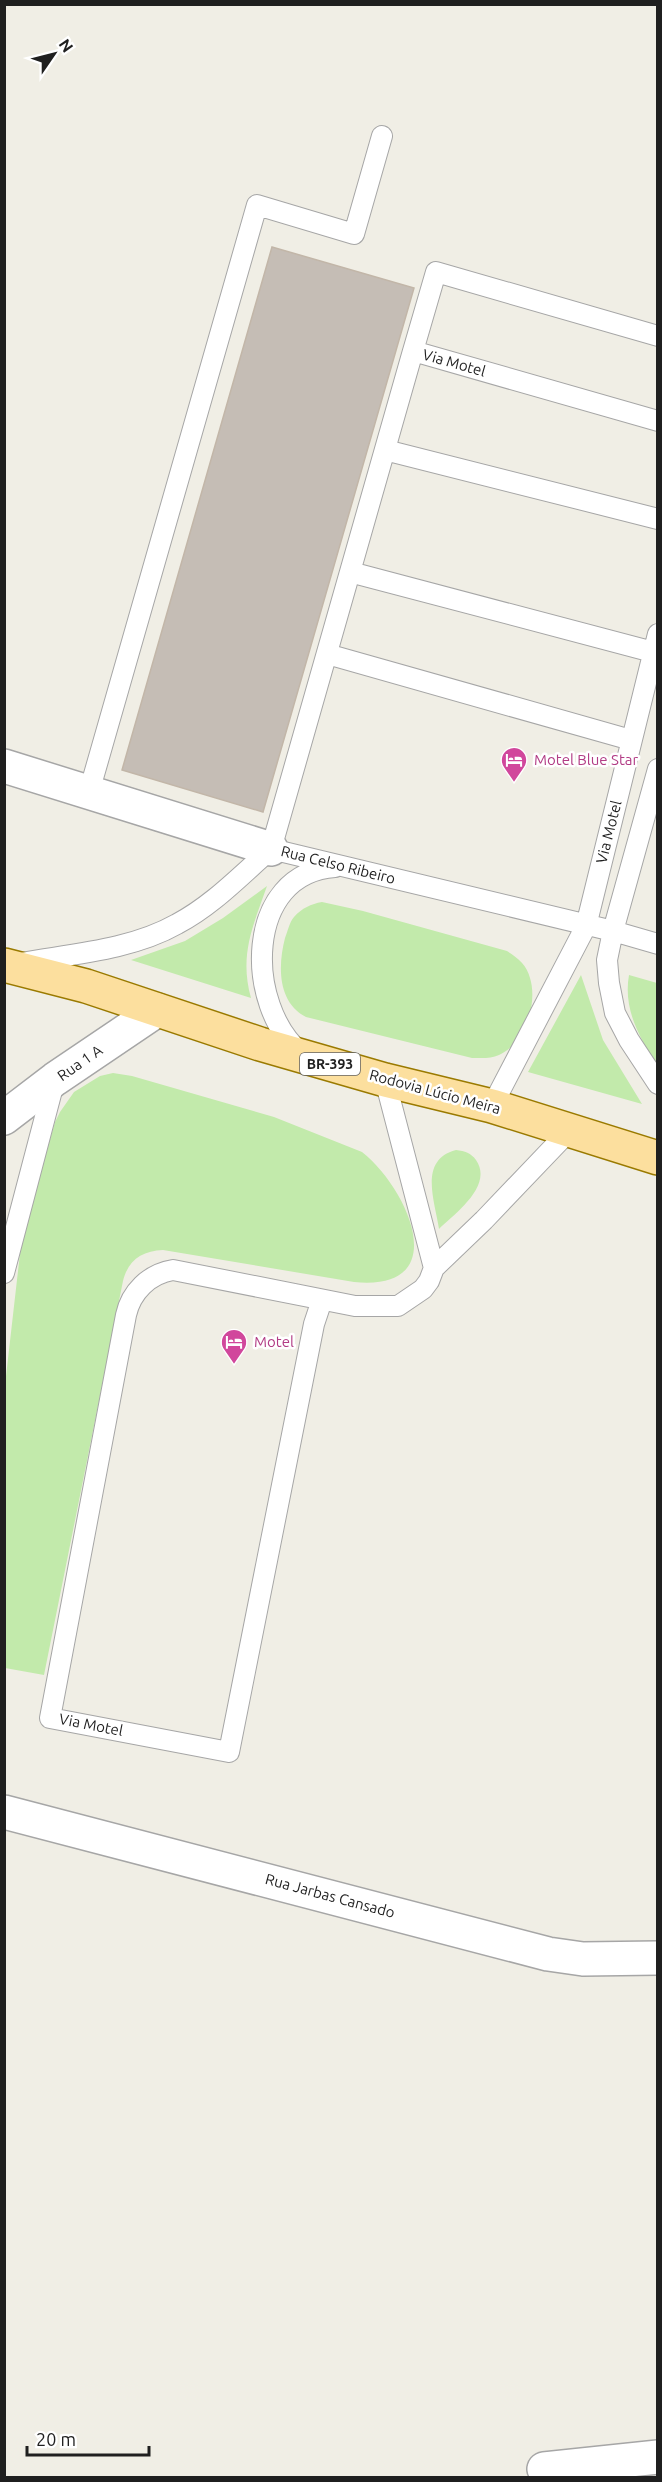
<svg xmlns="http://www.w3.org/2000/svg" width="662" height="2482" font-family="Ubuntu,sans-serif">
<rect width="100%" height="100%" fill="#f0eee5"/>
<path fill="#c2eaab" d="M267,886C253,926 239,955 251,998L131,960L185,941L223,918Z
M322,902L363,911L507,951C518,958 527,965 530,978C538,1004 525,1043 499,1055C491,1059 481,1058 472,1058L306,1017C277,1002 278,965 285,938C288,931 289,923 294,917C302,908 311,904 322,902Z
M581,975L603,1040L642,1104L528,1072Z
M629,975L657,983V1065C639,1037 623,1009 629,975Z
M113,1073L132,1076L274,1117L362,1152C408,1188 455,1292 354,1282L163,1250C142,1251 128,1260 123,1281L44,1675L5,1668V1385L22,1236L55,1122L60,1112L74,1092L100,1076Z
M456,1150C465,1151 471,1153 476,1160C494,1186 454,1214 439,1229C435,1201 418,1160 456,1150Z"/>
<path fill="#c5bdb5" stroke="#c2b6a8" stroke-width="1.5" d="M272,247L414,288L263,812L122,770Z"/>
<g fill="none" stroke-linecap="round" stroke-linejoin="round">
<g stroke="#a6a6a6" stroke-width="22">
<path id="service" d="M658,336L436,272L413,351L658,421
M385,450L658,519
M350,572L653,652
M327,654L631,740
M658,769L613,931L607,960L609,983L615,1013L629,1040L658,1084
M89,792L257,205L354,234L382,136
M271,849L413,351
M271,849L613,931L658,944
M21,963C72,954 131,950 177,924C213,905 241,875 271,849
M302,1054C244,1006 244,873 335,867
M385,1080L434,1268
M492,1106L586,926L658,634
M4,1273L55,1079
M322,1300L314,1324L229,1752L50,1718L126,1315C131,1292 149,1274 173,1270L355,1306H398L423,1289L429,1281L434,1268L484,1220L570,1130"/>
</g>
<g stroke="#a6a6a6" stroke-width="36">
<path id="minor" d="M4,766L271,849
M4,1118L55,1079L157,1010
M4,1812L548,1954L583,1959L658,1958
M544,2469L658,2457"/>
</g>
<g stroke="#9a7a00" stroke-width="36">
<path id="primary" d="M4,965L86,986L260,1044L385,1080L492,1106L658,1158"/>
</g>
<use href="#service" stroke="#fff" stroke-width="20"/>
<use href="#minor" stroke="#fff" stroke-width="33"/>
<use href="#primary" stroke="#fcdf9e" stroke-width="33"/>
</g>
<defs>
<g id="hotel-pin" transform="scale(1.35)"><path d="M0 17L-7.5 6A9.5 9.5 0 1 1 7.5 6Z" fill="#d1479c" stroke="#fff"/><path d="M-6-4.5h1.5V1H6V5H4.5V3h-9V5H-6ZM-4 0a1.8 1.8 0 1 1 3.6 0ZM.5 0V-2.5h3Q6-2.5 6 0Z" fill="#fff"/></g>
</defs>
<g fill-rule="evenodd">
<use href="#hotel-pin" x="514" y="760"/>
<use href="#hotel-pin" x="234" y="1342"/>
</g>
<g text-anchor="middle" stroke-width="5" stroke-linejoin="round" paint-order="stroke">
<rect fill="#fff" stroke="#626262" stroke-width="1.5" x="300" y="1053" width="60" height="22" rx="4.5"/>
<g font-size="14" font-weight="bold" fill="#1f1f1f">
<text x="330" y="1069">BR-393</text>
</g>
<g font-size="15" fill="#1f1f1f" stroke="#fff">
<text transform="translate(454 363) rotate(16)" y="5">Via Motel</text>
<text transform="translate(609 832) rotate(-76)" y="5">Via Motel</text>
<text transform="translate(338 865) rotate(14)" y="5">Rua Celso Ribeiro</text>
<text transform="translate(80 1063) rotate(-35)" y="5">Rua 1 A</text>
<text transform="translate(435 1092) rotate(15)" y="5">Rodovia Lúcio Meira</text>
<text transform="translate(91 1725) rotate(11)" y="5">Via Motel</text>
<text transform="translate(330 1896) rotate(15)" y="5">Rua Jarbas Cansado</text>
</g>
<g font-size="15" fill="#b23c85" stroke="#fff" text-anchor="start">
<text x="534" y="765">Motel Blue Star</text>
<text x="254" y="1347">Motel</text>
</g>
</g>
<rect width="662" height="2482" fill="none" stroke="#1f1f1f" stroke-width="12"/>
<g transform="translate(54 54) rotate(55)" stroke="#ffffff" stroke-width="4.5" paint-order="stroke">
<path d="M0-4.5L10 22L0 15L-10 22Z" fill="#1f1f1f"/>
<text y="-9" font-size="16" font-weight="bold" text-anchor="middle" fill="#1f1f1f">N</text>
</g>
<path d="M27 2446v9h122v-9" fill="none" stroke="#1f1f1f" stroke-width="3"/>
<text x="36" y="2446" font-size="18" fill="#1f1f1f" stroke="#ffffff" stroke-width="4.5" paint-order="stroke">20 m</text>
</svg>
